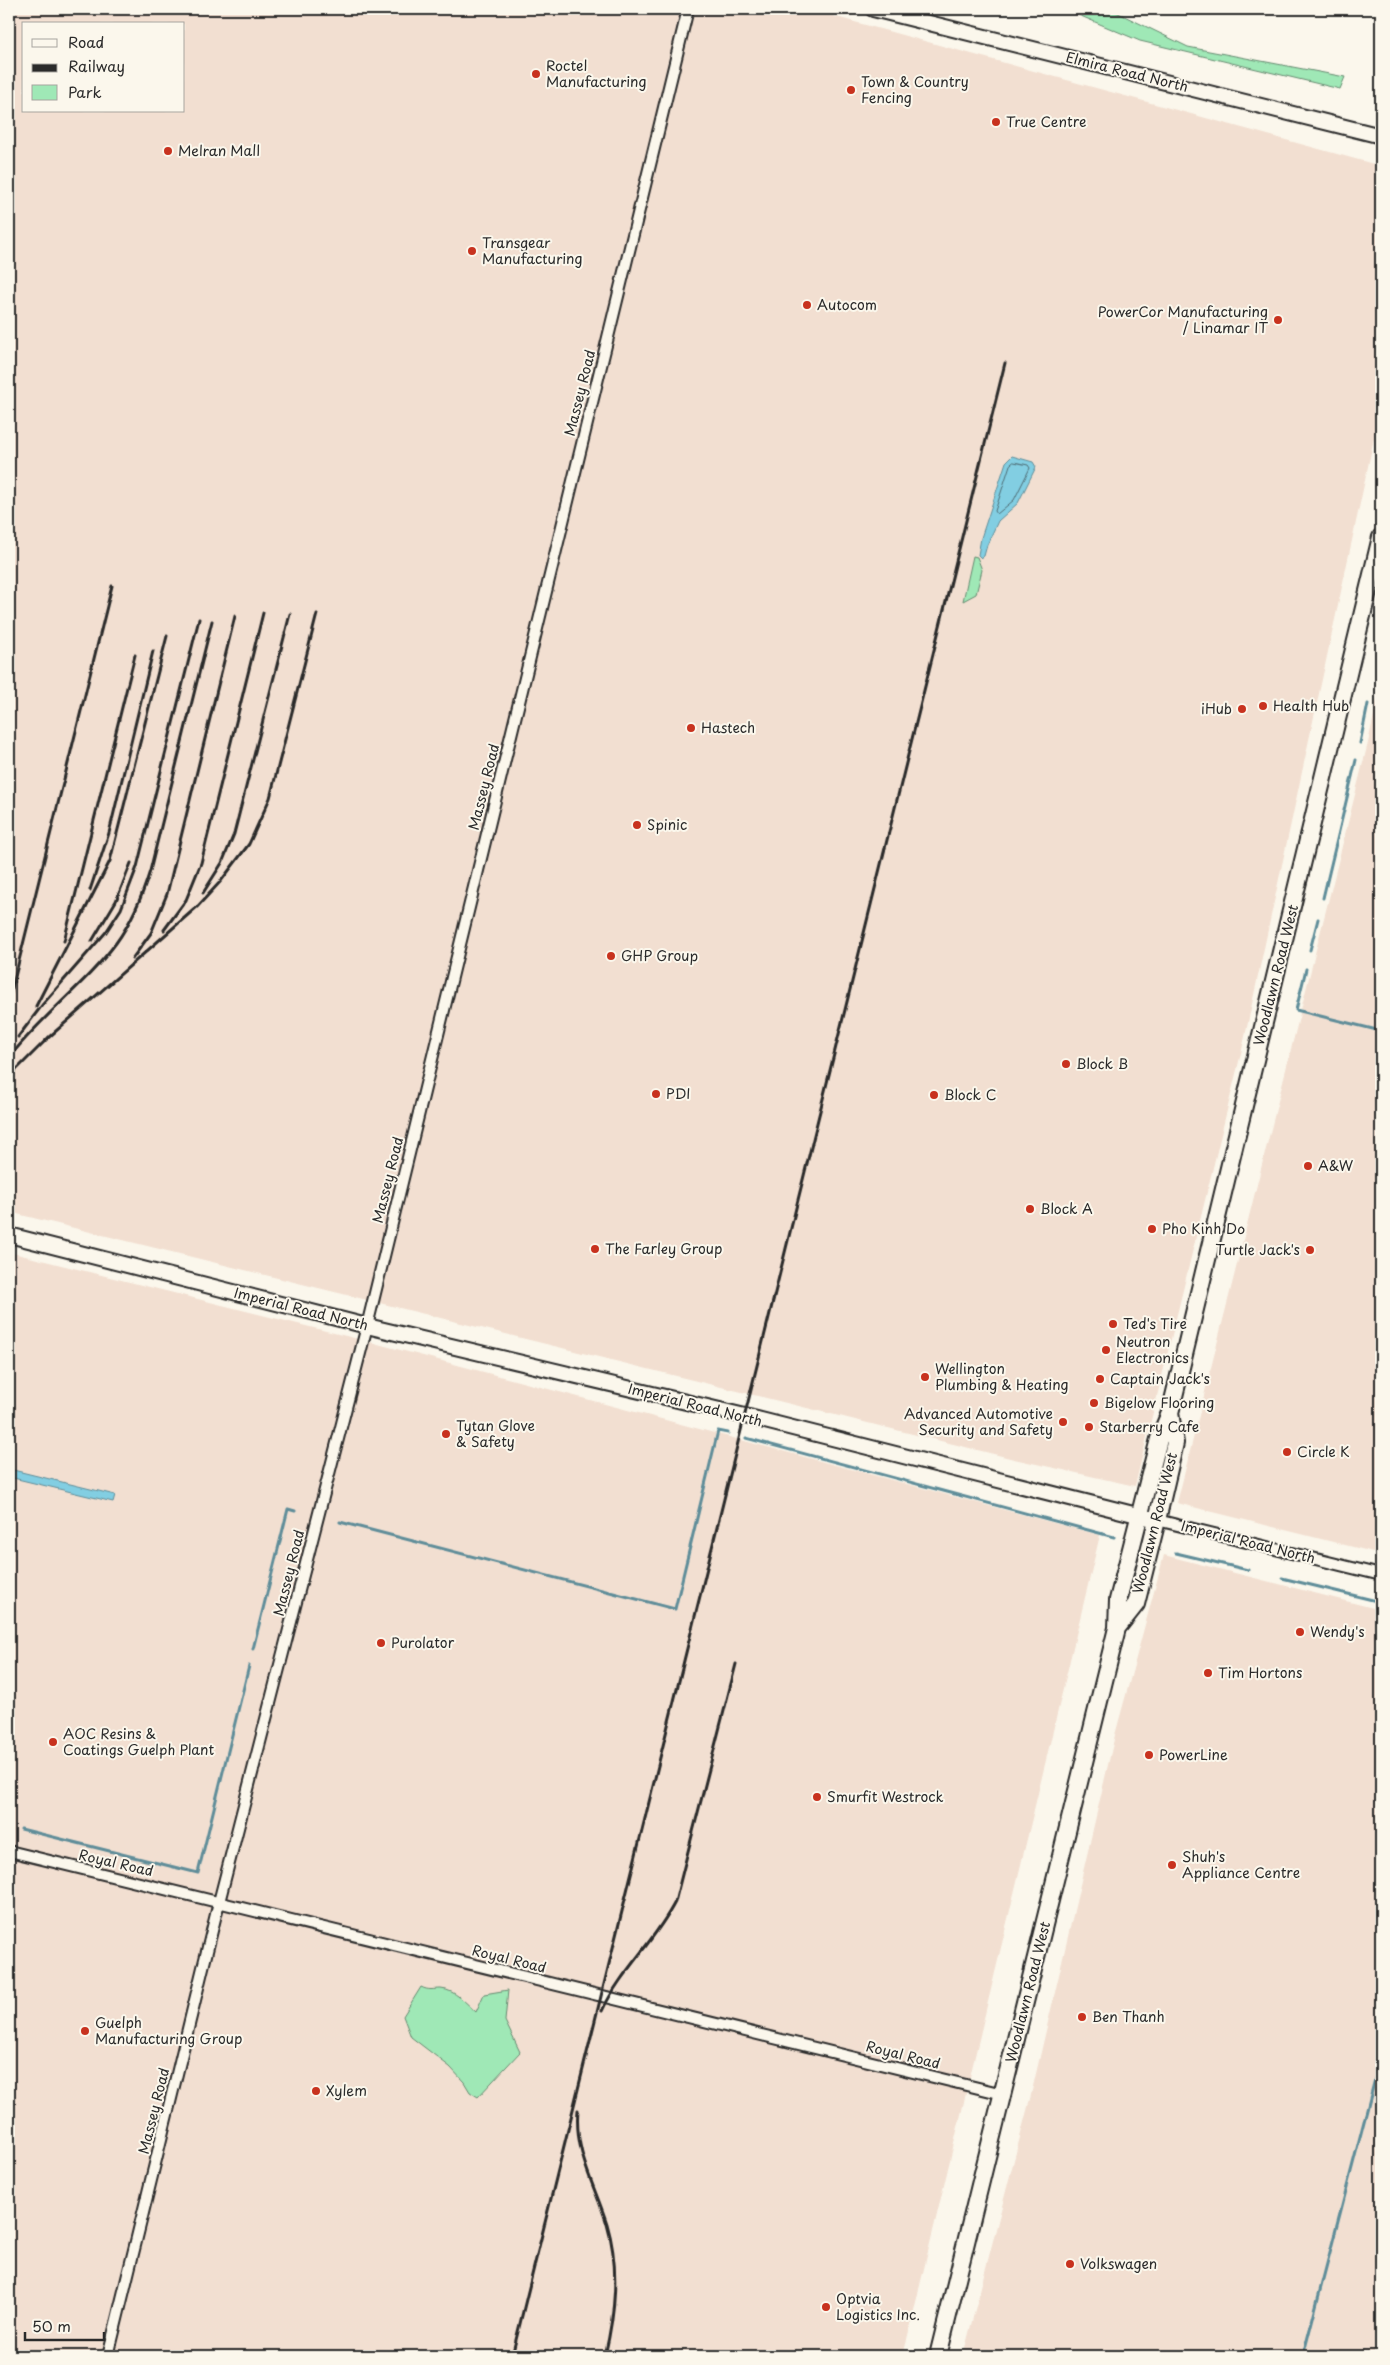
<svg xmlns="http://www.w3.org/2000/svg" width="1390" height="2365" font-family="'Playpen Sans',sans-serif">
<rect width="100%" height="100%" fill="#fbf7ec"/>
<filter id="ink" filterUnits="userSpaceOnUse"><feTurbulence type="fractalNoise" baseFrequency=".02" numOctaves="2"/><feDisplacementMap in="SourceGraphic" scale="10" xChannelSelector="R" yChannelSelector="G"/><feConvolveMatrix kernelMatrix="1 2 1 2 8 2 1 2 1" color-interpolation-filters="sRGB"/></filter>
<g filter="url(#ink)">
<path fill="#f2dfd1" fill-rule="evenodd" d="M9,9H807L1381,166V406L1244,1041L1135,1486L1014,1459L9,1212ZM24,24H184V111H24Z
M1381,682V1554L1177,1503L1368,743Z
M9,1252L374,1343L1100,1535L903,2356H9Z
M1164,1555L1381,1610V2356H963L1031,2095L1115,1735Z"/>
<path fill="#9fe8b6" stroke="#658a70" d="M1056,9H1110L1188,47L1345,77L1340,89L1140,41L1069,11Z
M973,556L977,557L982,570L976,594L963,601Z
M421,1987C429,1991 433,1989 441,1989C455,1990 466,2003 476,2012L484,1994L508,1990L505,2021L520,2052L478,2097L470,2092L464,2082L450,2067L411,2037L403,2016Z"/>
<path fill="#82cee2" stroke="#5f8d99" d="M1012,456L1033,462L1036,467L1018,503L998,521L987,545L984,556L981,558L978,555L981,538L1006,462Z
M9,1469L115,1495L113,1502L9,1477Z"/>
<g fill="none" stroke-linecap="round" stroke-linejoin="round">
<path stroke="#4e6c74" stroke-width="1" d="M1014,462L1028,465L1030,468L1014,500L997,514L995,511L1010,465Z"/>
<path stroke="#5f8d99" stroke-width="3" d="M1360,743L1368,704
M1323,898L1356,760
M1310,950L1318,919
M1306,969L1296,1010L1381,1031
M746,1438L1114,1537
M340,1522L675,1609L718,1431L728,1433
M1176,1553L1248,1570
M1282,1578L1381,1602
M253,1649L288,1509L295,1511
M21,1829L198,1873L249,1666
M1303,2356L1381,2056"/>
<g stroke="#2b2b2b" stroke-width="14">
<path id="street" d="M1157,1520L1381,1575
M9,1851L1003,2094
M108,2356L219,1902L367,1326L688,9"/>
</g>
<g stroke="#2b2b2b" stroke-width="18">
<path id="secondary" d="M873,9L1381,136
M9,1235L367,1326L745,1416L1157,1520"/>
</g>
<g stroke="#2b2b2b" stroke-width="20">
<path id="primary" d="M1117,1628L1136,1604L1157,1520L1175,1443L1170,1413
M938,2356L1117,1628L1118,1600L1159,1439L1170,1413L1381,537"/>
</g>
<use href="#street" stroke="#fbf7ec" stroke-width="10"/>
<use href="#secondary" stroke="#fbf7ec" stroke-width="14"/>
<use href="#primary" stroke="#fbf7ec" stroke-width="16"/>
<path stroke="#2b2b2b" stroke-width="3" d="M90,890L109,833L153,651
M203,893L222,863L234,834L290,614
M164,930L186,900L201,863L263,613
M64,941L135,655
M92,941L116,901L131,863
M132,959L151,933L167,894L235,616
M9,1001L112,586
M36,1006L110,861L167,636
M18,1037L43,1004L106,932L121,909L137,867L199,619
M9,1058C41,1016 85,985 116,943C132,921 142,897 150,871L212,621
M9,1077L48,1038L198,906L221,881L249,844L270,798L317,614
M602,2011C621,1971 655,1941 675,1902L736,1664
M578,2110C574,2152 595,2186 607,2224C620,2269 615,2312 605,2356
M512,2356L1005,363"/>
</g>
</g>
<g fill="#c8321e" stroke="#fbf7ec" stroke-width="2">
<circle cx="536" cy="74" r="5"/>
<circle cx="851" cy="90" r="5"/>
<circle cx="996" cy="122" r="5"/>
<circle cx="168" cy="151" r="5"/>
<circle cx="472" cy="251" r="5"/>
<circle cx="807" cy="305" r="5"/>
<circle cx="1278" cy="320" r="5"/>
<circle cx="1263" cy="706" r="5"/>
<circle cx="1242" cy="709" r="5"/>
<circle cx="691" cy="728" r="5"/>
<circle cx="637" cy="825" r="5"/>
<circle cx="611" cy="956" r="5"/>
<circle cx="1066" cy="1064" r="5"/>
<circle cx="656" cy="1094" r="5"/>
<circle cx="934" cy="1095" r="5"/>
<circle cx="1308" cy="1166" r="5"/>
<circle cx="1030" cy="1209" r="5"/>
<circle cx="1152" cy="1229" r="5"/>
<circle cx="595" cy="1249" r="5"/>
<circle cx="1310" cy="1250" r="5"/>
<circle cx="1113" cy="1324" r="5"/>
<circle cx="1106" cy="1350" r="5"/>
<circle cx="925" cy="1377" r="5"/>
<circle cx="1100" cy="1379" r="5"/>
<circle cx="1094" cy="1403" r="5"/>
<circle cx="1063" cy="1422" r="5"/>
<circle cx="1089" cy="1427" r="5"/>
<circle cx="446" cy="1434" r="5"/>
<circle cx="1287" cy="1452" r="5"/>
<circle cx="1300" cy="1632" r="5"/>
<circle cx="381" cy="1643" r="5"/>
<circle cx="1208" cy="1673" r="5"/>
<circle cx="53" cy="1742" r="5"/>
<circle cx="1149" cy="1755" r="5"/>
<circle cx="817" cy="1797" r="5"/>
<circle cx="1172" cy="1865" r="5"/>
<circle cx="1082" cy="2017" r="5"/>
<circle cx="85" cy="2031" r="5"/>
<circle cx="316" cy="2091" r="5"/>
<circle cx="1070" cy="2264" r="5"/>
<circle cx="826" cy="2307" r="5"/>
</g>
<g text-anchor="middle" stroke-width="4" stroke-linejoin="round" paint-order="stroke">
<g font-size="14" fill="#2b2b2b" stroke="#fbf7ec" text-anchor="start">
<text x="546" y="71">Roctel<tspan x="546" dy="16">Manufacturing</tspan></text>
<text x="861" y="87">Town &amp; Country<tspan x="861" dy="16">Fencing</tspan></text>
<text x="1006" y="127">True Centre</text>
<text x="178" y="156">Melran Mall</text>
<text x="482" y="248">Transgear<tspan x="482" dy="16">Manufacturing</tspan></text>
<text x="817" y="310">Autocom</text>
<text x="1268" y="317" text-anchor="end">PowerCor Manufacturing<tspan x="1268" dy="16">/ Linamar IT</tspan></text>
<text x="1273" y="711">Health Hub</text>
<text x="1232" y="714" text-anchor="end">iHub</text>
<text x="701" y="733">Hastech</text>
<text x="647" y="830">Spinic</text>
<text x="621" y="961">GHP Group</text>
<text x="1076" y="1069">Block B</text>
<text x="666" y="1099">PDI</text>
<text x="944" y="1100">Block C</text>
<text x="1318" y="1171">A&amp;W</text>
<text x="1040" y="1214">Block A</text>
<text x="1162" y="1234">Pho Kinh Do</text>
<text x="605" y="1254">The Farley Group</text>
<text x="1300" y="1255" text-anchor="end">Turtle Jack's</text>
<text x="1123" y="1329">Ted's Tire</text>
<text x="1116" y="1347">Neutron<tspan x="1116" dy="16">Electronics</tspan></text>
<text x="935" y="1374">Wellington<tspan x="935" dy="16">Plumbing &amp; Heating</tspan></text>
<text x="1110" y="1384">Captain Jack's</text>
<text x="1104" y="1408">Bigelow Flooring</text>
<text x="1053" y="1419" text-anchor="end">Advanced Automotive<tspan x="1053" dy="16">Security and Safety</tspan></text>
<text x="456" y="1431">Tytan Glove<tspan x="456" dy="16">&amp; Safety</tspan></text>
<text x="1099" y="1432">Starberry Cafe</text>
<text x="1297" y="1457">Circle K</text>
<text x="1310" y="1637">Wendy's</text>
<text x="391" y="1648">Purolator</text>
<text x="1218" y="1678">Tim Hortons</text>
<text x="63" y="1739">AOC Resins &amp;<tspan x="63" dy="16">Coatings Guelph Plant</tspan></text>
<text x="1159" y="1760">PowerLine</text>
<text x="827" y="1802">Smurfit Westrock</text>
<text x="1182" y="1862">Shuh's<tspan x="1182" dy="16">Appliance Centre</tspan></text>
<text x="1092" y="2022">Ben Thanh</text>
<text x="95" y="2028">Guelph<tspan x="95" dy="16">Manufacturing Group</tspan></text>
<text x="326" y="2096">Xylem</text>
<text x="1080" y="2269">Volkswagen</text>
<text x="836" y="2304">Optvia<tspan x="836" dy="16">Logistics Inc.</tspan></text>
</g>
<g font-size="14" fill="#2b2b2b" stroke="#fbf7ec">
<text transform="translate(1127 72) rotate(14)" y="5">Elmira Road North</text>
<text transform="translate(580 393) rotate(-76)" y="5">Massey Road</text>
<text transform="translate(484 787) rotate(-76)" y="5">Massey Road</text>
<text transform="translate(1276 975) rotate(-76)" y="5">Woodlawn Road West</text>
<text transform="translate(388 1180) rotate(-76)" y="5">Massey Road</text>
<text transform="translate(301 1309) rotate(14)" y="5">Imperial Road North</text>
<text transform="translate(695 1405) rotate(14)" y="5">Imperial Road North</text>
<text transform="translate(1155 1523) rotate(-76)" y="5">Woodlawn Road West</text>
<text transform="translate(1248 1542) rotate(14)" y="5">Imperial Road North</text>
<text transform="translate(289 1573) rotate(-76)" y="5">Massey Road</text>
<text transform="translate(116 1863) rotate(13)" y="5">Royal Road</text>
<text transform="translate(509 1959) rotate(14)" y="5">Royal Road</text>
<text transform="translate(1028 1992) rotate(-76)" y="5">Woodlawn Road West</text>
<text transform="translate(903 2055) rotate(14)" y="5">Royal Road</text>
<text transform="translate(154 2111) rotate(-76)" y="5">Massey Road</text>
</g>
</g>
<rect width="1390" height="2365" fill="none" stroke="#fbf7ec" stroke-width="30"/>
<rect x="15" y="15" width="1360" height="2335" fill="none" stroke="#2b2b2b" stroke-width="2" filter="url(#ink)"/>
<rect x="22" y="22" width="162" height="90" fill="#fbf7ec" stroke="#a8a59f"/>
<rect x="32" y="39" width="25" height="8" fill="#fbf7ec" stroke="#a8a59f"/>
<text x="68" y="48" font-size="15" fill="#2b2b2b">Road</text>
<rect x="32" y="64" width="25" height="8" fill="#2b2b2b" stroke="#a8a59f"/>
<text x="68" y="72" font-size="15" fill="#2b2b2b">Railway</text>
<rect x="32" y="85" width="25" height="15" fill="#9fe8b6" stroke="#a8a59f"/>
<text x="68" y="98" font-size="15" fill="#2b2b2b">Park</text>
<path d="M25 2332v8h79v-8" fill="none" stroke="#2b2b2b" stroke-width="2.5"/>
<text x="32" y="2332" font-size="15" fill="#2b2b2b" stroke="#fbf7ec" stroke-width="4" paint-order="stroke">50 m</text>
</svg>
